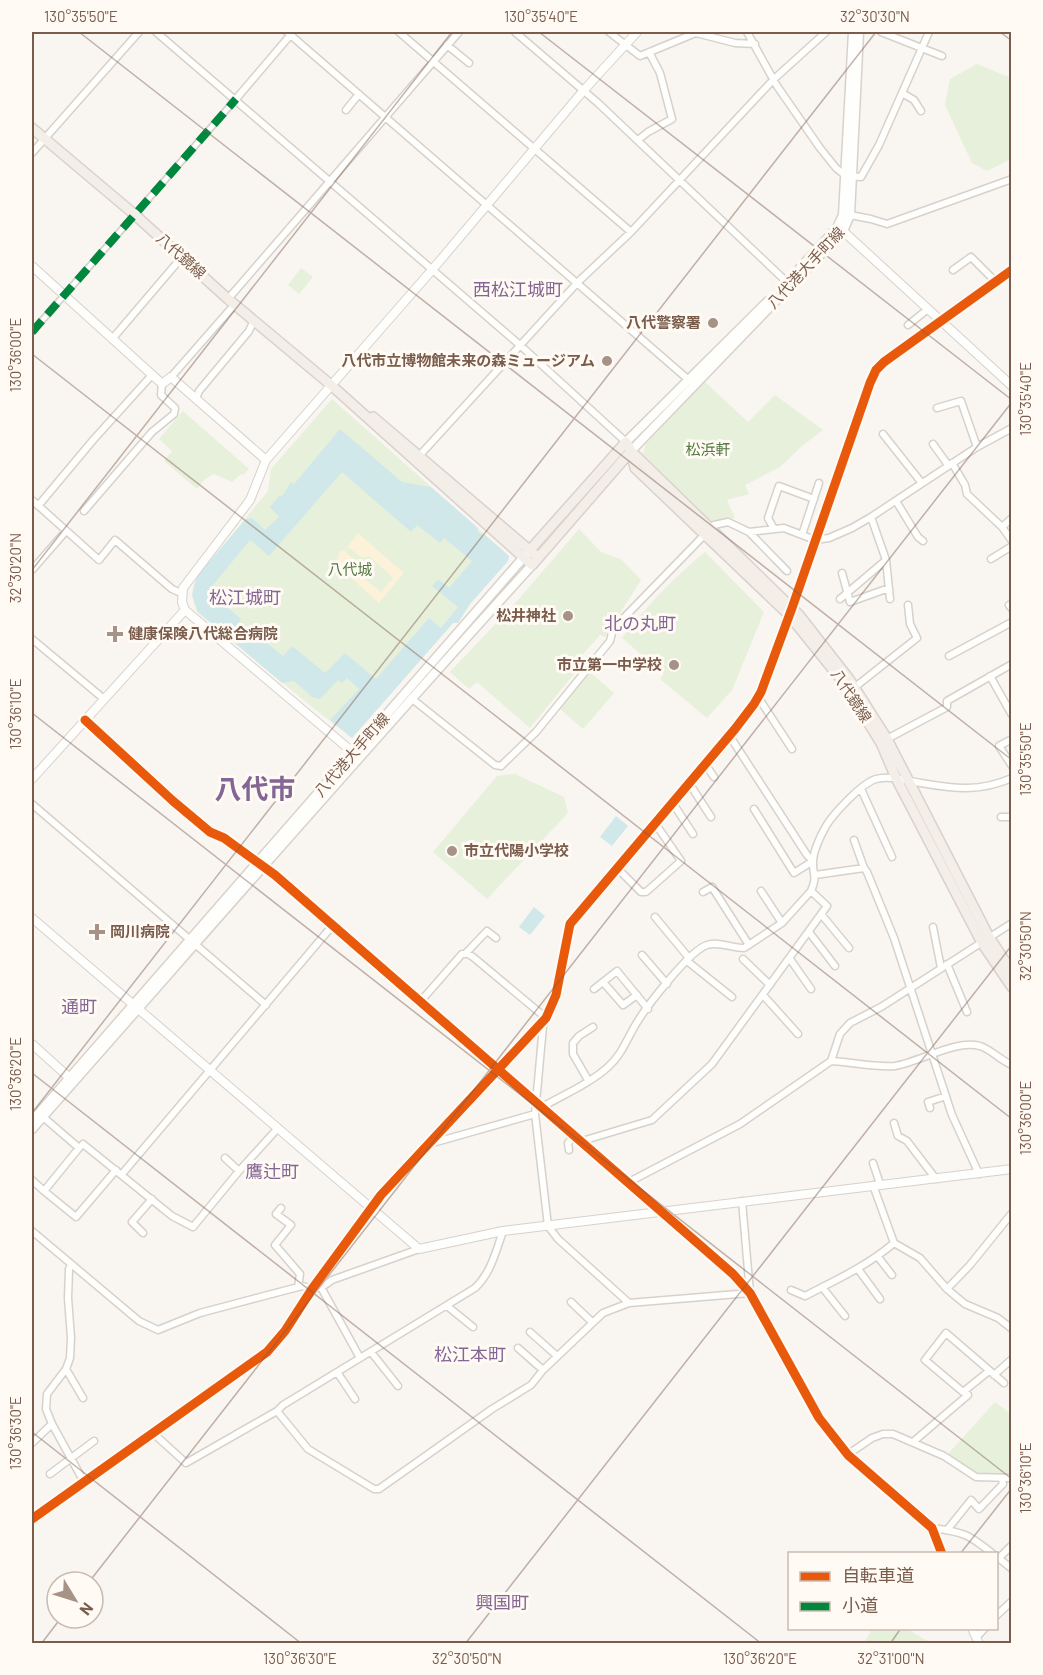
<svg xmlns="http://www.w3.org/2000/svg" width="1043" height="1675" font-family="Barlow,'Noto Sans JP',sans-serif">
<rect width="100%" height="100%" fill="#f9f5f0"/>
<path fill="#e7f0db" d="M977,64L1011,78V159L987,171L972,163L945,105L950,79Z
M301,268L313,277L299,294L288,285Z
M704,381L748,422L775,395L823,430L802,446L780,467L745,485L749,494L727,500L735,518L711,521L643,454L646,444Z
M332,399L509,556L508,561L352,738L312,707L197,612C192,599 190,590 197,577L268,491L271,469Z
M183,411L249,469L243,475L241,474L232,482L214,474L205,479L197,489L164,461L172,451L159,439Z
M579,529L601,552L622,560L641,580L605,637L600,635L582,655L586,659L530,728L477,682L469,689L450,672L518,600Z
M705,552L764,612L732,690L707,718L660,679L664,674L622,638C647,606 673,578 705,552Z
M590,672L614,693L583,729L559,708Z
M515,774L564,797L568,813L487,899L433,852L497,776Z
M995,1402L1011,1414V1478L983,1479L947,1455Z
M872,1629H907L931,1643H864Z"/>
<path fill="#fbf2d9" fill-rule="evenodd" d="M358,533L404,573L379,603L334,563L339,556L338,555L341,550L344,551ZM348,547L362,558L369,556L393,578L381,592L355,571L359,563L345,551Z"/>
<path fill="#d0e8ea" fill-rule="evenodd" d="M340,429L402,482L431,487L478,528L477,531L484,536L485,535L509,556L508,561L470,604L458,623H453L352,738L330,720L359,689L347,678L342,683L338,680L320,699L312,697L294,681L282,683L198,612L192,595L197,576L246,519L252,518L265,530L279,517L270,507L279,496L283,495L291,482L294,484ZM342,472L411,532L417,525L440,543L444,538L472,561L449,588L438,579L432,586L458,607L441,628L429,618L376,679L345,653L325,673L292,646L283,656L257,635L254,639L237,625L241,619L208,591L250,540L269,556Z
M616,816L628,826L612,846L600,837Z
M534,907L545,916L530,935L519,927Z"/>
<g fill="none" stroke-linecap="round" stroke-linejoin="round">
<g stroke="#d7d1cb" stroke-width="8">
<path id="pedestrian" d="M32,332L236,99"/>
</g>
<g stroke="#d7d1cb" stroke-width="9">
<path id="minor" d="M156,32L521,346L626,442
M287,32L690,381
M399,32L631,232
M515,32L598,103L791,286
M609,32L640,56L698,32
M747,32L777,86L820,148L836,168L846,176L861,177L879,145L929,32
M881,32L942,56
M696,33L735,43L755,44
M447,45L469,63
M902,93L914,100L921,111
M236,99L293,32
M346,110L359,94
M638,140L648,132L672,119L660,73L649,52
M32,153L139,32
M850,215L871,219L887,224L1012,179
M953,270L971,257L995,281
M228,299L459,32
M908,325L928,309
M113,338L182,257
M171,377L235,304
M196,399L199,391L249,331L254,320
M937,408L961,401L977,447
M883,434L921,482
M933,444L948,465
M420,455L578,282L631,232L774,79L826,32
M952,463L965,485L967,494L1002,527L1012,541
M32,500L99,560L115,540L172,589L181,593
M896,501L918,537L923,541
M38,506L94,439L152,375
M84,511L152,432L174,414L175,408L161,395L162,384
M871,517L886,560L890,599
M1002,527L1012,518
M774,529L768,518L779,486L814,499
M749,532L787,571
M802,535L819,483
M991,559L1012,546
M32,570L66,531
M842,573L850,602L889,588
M840,599L886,560
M1009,605L1012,609
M32,639L104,699
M949,656L1012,622
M990,676L1012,715
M855,687L917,638L910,624L908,605
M758,697L792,749
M411,698L495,765L501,766L536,732L610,641L613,629L714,525L728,522L749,532L784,528L815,540L829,538L852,528L871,517L977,447L1012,428
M729,735L807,855L813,861
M887,739L947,707V701L1012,664
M1012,739L999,746L1012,766
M705,764L714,777
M689,783L711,817
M861,789L892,857
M672,802L693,834
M32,804L266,1005
M754,809L794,873L813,861
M1001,817H1012
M854,840L864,868
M617,868L641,892H646L681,861L655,823
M815,875L864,868L867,872L894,938L952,1115L979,1174
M761,891L782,923
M703,892L712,887L749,945
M821,914L849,948
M655,917L689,958
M933,927L941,968
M809,932L835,966
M465,954L487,931L496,938
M642,955L667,984
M743,959L770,985
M790,959L811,989
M687,961L732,997
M947,964L967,1012
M603,982L623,1005L637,995
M594,989L617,971L648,1009
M763,995L798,1034
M420,1002L462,954H468L473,957L546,1018L543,1026L535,1114L548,1226L558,1239L629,1303
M831,1061C851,1062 877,1068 895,1066C920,1062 956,1039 980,1046C992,1050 1000,1060 1012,1065
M588,1080L573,1054V1043L579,1036L593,1027
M542,1107C563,1095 591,1083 609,1066C622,1054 627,1039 636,1024C646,1007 690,950 707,945C718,941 732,948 744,948L782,923L811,891
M930,1108L928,1102L946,1096
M42,1116L79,1148L83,1144L172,1216L193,1227L239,1171L278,1128
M894,1123L898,1136L907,1141L936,1179
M582,1141L652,1120L712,1064L827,906L811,891C818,876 812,874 813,860C814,850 821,835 826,826C834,813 862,783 876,779C891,775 907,781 921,783C955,789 980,792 1012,778
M429,1144L535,1114
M569,1150L568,1143L575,1135
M225,1158L239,1171
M873,1163L880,1184
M122,1174L333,925
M32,1180L44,1191L79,1148
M629,1182L740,1124L831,1061L840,1034L850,1023L881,1007L1012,923
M44,1191L76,1217L116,1170
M281,1208L276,1214L291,1225L275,1245L300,1274L298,1287
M32,1231L139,1321L158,1330L200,1313L302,1286C316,1290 321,1289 332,1280L419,1249
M143,1233L132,1222L152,1199
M894,1243L920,1258L947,1289L965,1304L998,1318L1012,1329
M878,1257L892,1275
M71,1265L69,1269L68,1298L71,1338L70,1358L66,1369L47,1394L46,1409L52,1424L84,1482
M858,1269L880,1299
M822,1287L845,1316
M322,1289L360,1358
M947,1289L970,1265L1012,1213
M791,1290L805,1296C836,1280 867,1266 894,1243L873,1185
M571,1302L592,1322
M447,1306L473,1327
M530,1332L557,1356
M518,1348L543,1370
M371,1352L398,1386
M66,1369L83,1398
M989,1371L963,1392L925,1360L946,1333L1004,1383
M337,1372L355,1399
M994,1375L1012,1359
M277,1411L308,1449L374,1489H379L492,1409L531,1385L543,1370L603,1313L629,1303L750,1293L742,1201
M154,1434L186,1463L277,1411L283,1405L475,1288C491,1273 496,1251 503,1231
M913,1442L968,1395
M32,1443L52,1424
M847,1455L872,1438L883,1434H893L944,1456L976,1477L1012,1478
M50,1474L94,1441
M32,1519L267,1352L285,1331L312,1289L381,1195L546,1018L556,995L570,924L735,729L754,704L761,692L792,608L870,383L876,370L884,362L1012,270
M932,1528C964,1532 968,1534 993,1554
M947,1530L971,1500L979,1509L1003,1484L1002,1479
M996,1556L1012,1569
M999,1558L1012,1545
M996,1616L1012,1601
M976,1638L985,1628"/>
</g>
<g stroke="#d7d1cb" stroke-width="10">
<path id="tertiary" d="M843,231L1012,386
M32,266L159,381L162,384L171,377L266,460
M85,720L173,801L210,832L224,838L275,875L733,1274L750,1293L819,1418L848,1455L932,1528L942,1554
M356,755L185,610L182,602L183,588L250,500L266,460L432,270L584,90L637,32
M32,779L185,610
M32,918L419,1249L503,1231L1012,1169
M32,1044L73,1081
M972,1628L979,1644"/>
</g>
<g stroke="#d9d2cb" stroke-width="11">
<path id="secondary" d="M800,268L837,228L843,215L853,32
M626,442L768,301
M631,451L843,231L850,215L859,32
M32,1121L530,550
M32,1129C198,941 363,751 532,565"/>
</g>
<g stroke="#dad1cc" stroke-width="12">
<path id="primary" d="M32,128L134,214L228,299L331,385L532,565L631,451
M373,417L534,554
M633,453L799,615L849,679L887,739L989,937L1012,972
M530,550L626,442L631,451L635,468L789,615L843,682L881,743L896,778L982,943L1012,987"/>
</g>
<use href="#pedestrian" stroke="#fefefd" stroke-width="4.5"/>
<use href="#minor" stroke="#fefefd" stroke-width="6"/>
<use href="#tertiary" stroke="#fefefd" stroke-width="8"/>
<use href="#secondary" stroke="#fefefd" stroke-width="8"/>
<use href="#primary" stroke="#f3eee8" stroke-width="9"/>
<path stroke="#00873e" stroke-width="8" stroke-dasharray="15 8" stroke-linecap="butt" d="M32,332L236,99"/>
<g stroke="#fffaf3" stroke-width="13">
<path id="cycleway" d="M85,720L173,801L210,832L224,838L275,875L733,1274L750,1293L819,1418L848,1455L932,1528L942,1554
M32,1519L267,1352L285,1331L312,1289L381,1195L546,1018L556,995L570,924L735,729L754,704L761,692L792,608L870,383L876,370L884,362L1012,270"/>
</g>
<use href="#cycleway" stroke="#e8590c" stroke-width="9"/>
</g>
<path fill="none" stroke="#7a5c4d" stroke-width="1.5" stroke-opacity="0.45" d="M79,32L1012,760M539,32L1012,400M1000,32L1012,41M32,354L1012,1119M32,570L452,32M32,713L1012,1479M32,1073L762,1644M32,1113L876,32M32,1432L302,1644M960,1554L1012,1488M89,1582L1012,402M41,1644L61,1618M465,1644L1012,945M890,1644L901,1628"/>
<g fill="#a69286" stroke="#fffaf3" stroke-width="2">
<circle cx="713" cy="323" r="6"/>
<circle cx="607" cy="361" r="6"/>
<circle cx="568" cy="616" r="6"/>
<path d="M112 625h6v6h6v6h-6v6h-6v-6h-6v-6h6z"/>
<circle cx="674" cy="665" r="6"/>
<circle cx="452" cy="851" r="6"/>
<path d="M94 923h6v6h6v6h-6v6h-6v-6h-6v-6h6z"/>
</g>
<g text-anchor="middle" stroke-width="6" stroke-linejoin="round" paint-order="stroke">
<g font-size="15" fill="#7a5c4d" stroke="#fffaf3">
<text transform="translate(181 256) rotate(42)" y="5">八代鏡線</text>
<text transform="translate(806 268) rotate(-47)" y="5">八代港大手町線</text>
<text transform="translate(851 696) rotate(57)" y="5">八代鏡線</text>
<text transform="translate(352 755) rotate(-49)" y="5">八代港大手町線</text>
</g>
<g font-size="15" font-weight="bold" fill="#7a5c4d" stroke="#fffaf3" text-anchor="end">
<text x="701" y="328">八代警察署</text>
<text x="595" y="366">八代市立博物館未来の森ミュージアム</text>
<text x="556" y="621">松井神社</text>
<text x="128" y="639" text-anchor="start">健康保険八代総合病院</text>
<text x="662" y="670">市立第一中学校</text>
<text x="464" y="856" text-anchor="start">市立代陽小学校</text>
<text x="110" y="937" text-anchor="start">岡川病院</text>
</g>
<g font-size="15" fill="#537a41" stroke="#fffaf3">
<text x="708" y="455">松浜軒</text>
<text x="350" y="575">八代城</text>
</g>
<g font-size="18" fill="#846695" stroke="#fffaf3">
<text x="518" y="296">西松江城町</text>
<text x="245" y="604">松江城町</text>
<text x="640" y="630">北の丸町</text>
<text x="79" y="1013">通町</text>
<text x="272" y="1178">鷹辻町</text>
<text x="470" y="1361">松江本町</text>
<text x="502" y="1609">興国町</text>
</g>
<g font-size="27" font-weight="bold" fill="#846695" stroke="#fffaf3">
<text x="255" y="799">八代市</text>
</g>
</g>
<rect width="1043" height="1675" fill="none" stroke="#fffaf3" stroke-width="66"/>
<rect x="788" y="1552" width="210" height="78" fill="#fffaf3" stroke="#cabbb1" stroke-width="1.5"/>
<rect x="800" y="1572" width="30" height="9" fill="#e8590c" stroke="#cabbb1" stroke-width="1.5"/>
<text x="842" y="1582" font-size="18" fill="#7a5c4d">自転車道</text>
<rect x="800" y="1602" width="30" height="9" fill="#00873e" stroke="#cabbb1" stroke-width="1.5"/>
<text x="842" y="1612" font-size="18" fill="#7a5c4d">小道</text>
<g transform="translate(75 1600) rotate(128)"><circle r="28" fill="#fffaf3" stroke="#cabbb1" stroke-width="1.5"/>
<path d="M0-4.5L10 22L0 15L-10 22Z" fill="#a69286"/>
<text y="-9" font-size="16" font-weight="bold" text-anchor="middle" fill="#7a5c4d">N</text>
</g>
<rect x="33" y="33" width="977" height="1609" fill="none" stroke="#7a5c4d" stroke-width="2"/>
<g font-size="15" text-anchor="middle" fill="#7a5c4d">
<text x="81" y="22">130°35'50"E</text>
<text x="541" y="22">130°35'40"E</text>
<text x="875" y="22">32°30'30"N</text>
<text transform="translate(16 355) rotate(-90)" y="5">130°36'00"E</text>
<text transform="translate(1026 399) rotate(-90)" y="5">130°35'40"E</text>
<text transform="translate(16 568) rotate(-90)" y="5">32°30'20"N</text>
<text transform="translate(16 714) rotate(-90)" y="5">130°36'10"E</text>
<text transform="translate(1026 759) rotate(-90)" y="5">130°35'50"E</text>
<text transform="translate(1026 946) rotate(-90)" y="5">32°30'50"N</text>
<text transform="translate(16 1074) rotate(-90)" y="5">130°36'20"E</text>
<text transform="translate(1026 1118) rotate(-90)" y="5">130°36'00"E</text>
<text transform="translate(16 1433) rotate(-90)" y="5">130°36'30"E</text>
<text transform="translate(1026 1478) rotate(-90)" y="5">130°36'10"E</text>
<text x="300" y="1664">130°36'30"E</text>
<text x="467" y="1664">32°30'50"N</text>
<text x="760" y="1664">130°36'20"E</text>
<text x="891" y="1664">32°31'00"N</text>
</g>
</svg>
